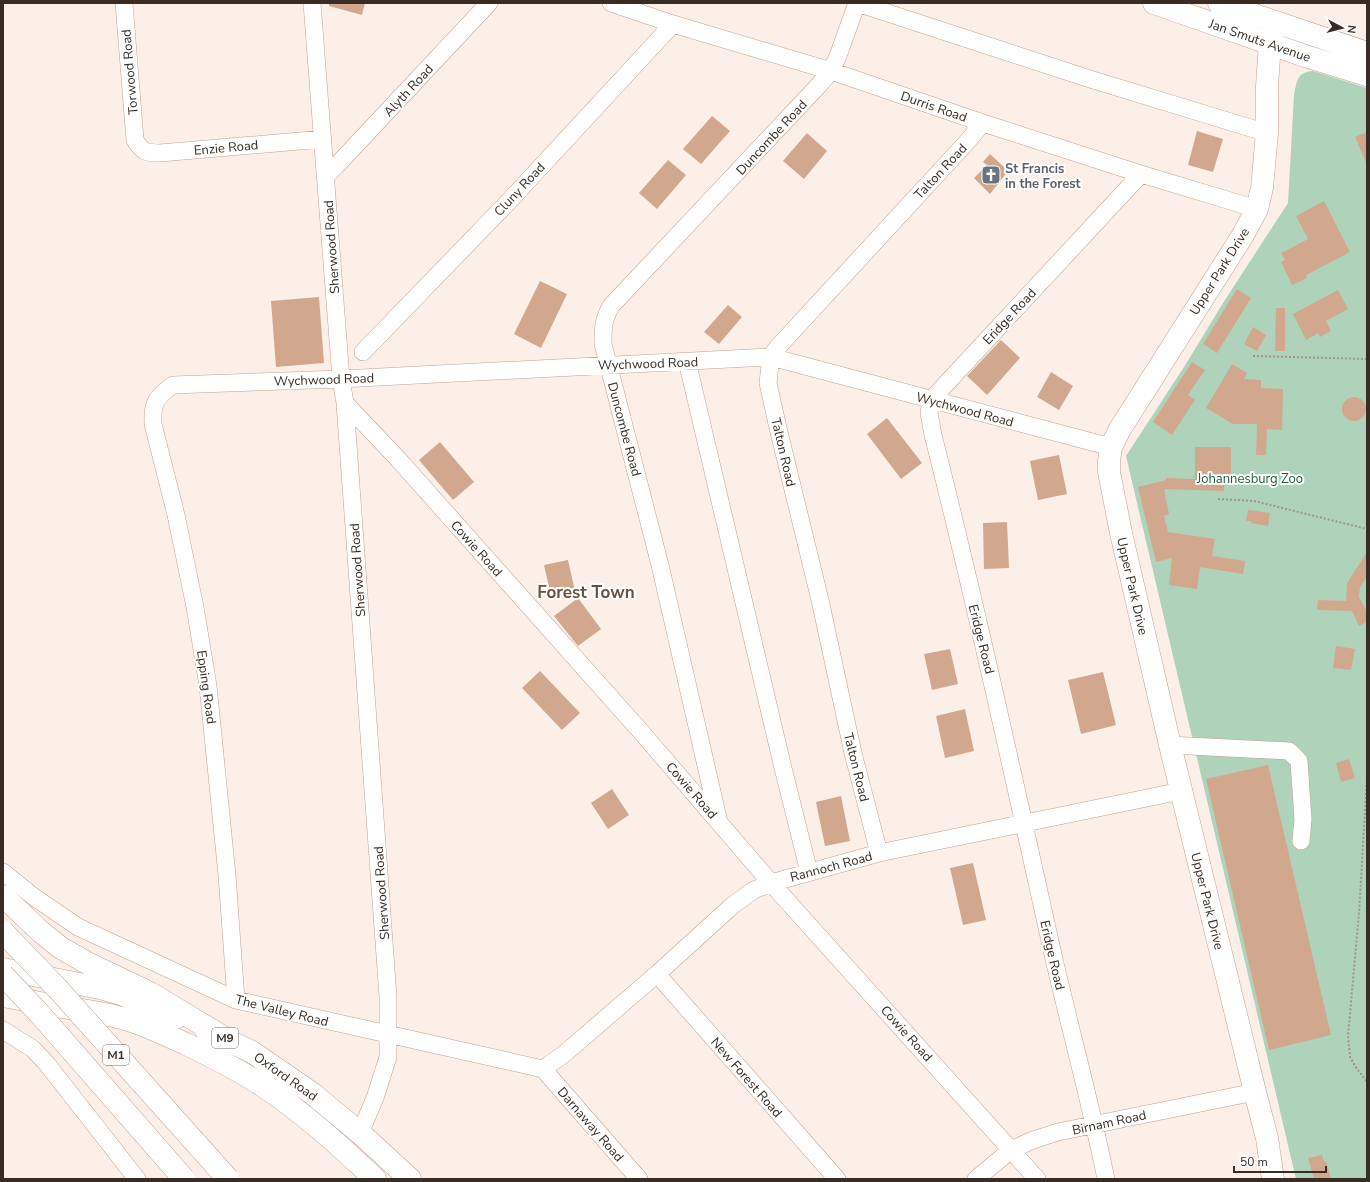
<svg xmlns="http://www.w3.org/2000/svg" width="1370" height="1182" font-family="'Nunito Sans',sans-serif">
<rect width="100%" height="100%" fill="#fcefe7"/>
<path fill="#aed3ba" d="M1313,71L1367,88V1179H1296L1126,456L1184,367L1223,303L1288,203L1294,95C1297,81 1297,72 1313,71Z"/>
<path fill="#d1a88e" d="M329,3H365L362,15L329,6Z
M712,116L730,131L701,164L683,149Z
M1197,131L1223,139L1213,172L1188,165Z
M1367,132V165L1355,137Z
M807,133L827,151L804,179L783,161Z
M990,154L1008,171L990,194L974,178L987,165L983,162Z
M668,160L686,175L657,209L639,193Z
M1324,201L1350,252L1306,275L1307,278L1292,285L1281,262L1285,260L1281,253L1308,239L1296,216Z
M540,281L567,294L541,348L514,334Z
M1237,289L1251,298L1217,353L1203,344Z
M1338,290L1348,309L1326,321L1331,331L1320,337L1318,333L1306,340L1293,314Z
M319,297L324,363L276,367L271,301Z
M728,305L742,317L719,344L704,332Z
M1276,308H1285V351H1275Z
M1253,327L1266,335L1257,351L1244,344Z
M1001,340L1020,358L987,395L967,376Z
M1192,362L1205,370L1188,395L1195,400L1172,435L1153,422Z
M1232,364L1247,373L1244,379L1261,380V388L1283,389L1282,430L1267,429L1266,455H1256L1257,424H1233L1206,408Z
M1051,372L1073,386L1059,410L1037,397Z
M1342 409a12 12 0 1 1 24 0a12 12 0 1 1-24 0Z
M887,418L922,463L901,479L867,434Z
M440,442L474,482L453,500L419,460Z
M1195,447H1231V475L1225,474L1224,491L1164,489L1169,514L1164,516L1168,532L1215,539L1212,556L1245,561L1243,574L1200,567L1197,589L1169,585L1172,558L1156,562L1138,487L1166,480V478L1195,479Z
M1059,455L1067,494L1038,500L1030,461Z
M1248,510L1270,513L1268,526L1251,523V521H1246Z
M1007,522L1009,568L984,569L983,523Z
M1367,552V577L1360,587L1359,597L1367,612V622L1359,626L1352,611L1317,610L1318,600L1346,601L1347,583Z
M568,560L575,591L551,596L544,565Z
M578,598L601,629L578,646L554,616Z
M1336,646L1355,649L1351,670L1333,668Z
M950,649L958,684L932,690L924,654Z
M540,671L580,713L562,730L522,688Z
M1103,672L1116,725L1081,734L1068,680Z
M965,709L974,751L945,758L936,716Z
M1349,759L1355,778L1341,782L1336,763Z
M1268,765L1331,1035L1269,1050L1206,779Z
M612,789L629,815L608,829L591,803Z
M841,796L850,841L825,846L816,802Z
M973,863L986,920L963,925L950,868Z
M1322,1155L1324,1162L1326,1161L1331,1179H1314L1308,1158Z"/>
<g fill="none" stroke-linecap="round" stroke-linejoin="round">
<g stroke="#c0a28f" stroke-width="18">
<path id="minor" d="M124,3L135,140C142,152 146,153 160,153L323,139
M312,3L336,314L341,379L345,403L388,997V1057L375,1098L360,1133
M611,3L673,24L831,71L983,123L1141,174L1257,209
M857,3L1090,79L1267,133
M326,176L337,165L489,3
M363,352L511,199L673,24
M687,361L783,768L809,872
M345,403L398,459L643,734L771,883L1037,1179
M1170,745L1289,751L1299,761L1303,819L1301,841
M718,818L660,565L603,344C603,328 603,320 611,306L819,85L831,71L838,56L857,3
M879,853L853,753L820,600L778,428L768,383L771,357L777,348L966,143L983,123
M3,872L34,897L78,927L236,1000L543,1069
M657,974L837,1179
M236,1000L227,875L208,686L195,607L176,515L153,424C152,403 156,397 173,385L341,379L771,357L1111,447
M3,1030L33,1049L47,1064L137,1179
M543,1069L564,1054L657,974L733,905L754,890L771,883L879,853L1181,791
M543,1069L639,1179
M976,1179L1011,1150L1033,1140L1058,1132L1255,1092
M1106,1179C1091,1105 1071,1032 1054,959C1015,784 977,609 933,435L929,413L931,400L1141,174"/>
</g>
<g stroke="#c0a28f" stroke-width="23">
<path id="major" d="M1154,3L1305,56L1367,75
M1219,3L1367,53
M3,969L100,988L121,994L177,1017
M3,996C21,999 39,1003 56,1006C79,1010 102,1012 125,1019C146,1025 166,1035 186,1044C213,1057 239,1070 263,1086C304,1113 340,1146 375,1179
M206,1030L252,1052L313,1094L360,1133L410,1179
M1273,1179L1267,1138L1255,1092L1170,745L1121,533L1109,472V461L1111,447L1120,429L1243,235L1257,209L1262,188L1267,133V86L1270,43L1276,23"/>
</g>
<g stroke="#c0a28f" stroke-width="23">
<path id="highway" d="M3,896L41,932L61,948L89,964L150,993L223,1037"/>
</g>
<path stroke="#a0948c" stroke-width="2" stroke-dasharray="2 2" stroke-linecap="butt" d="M1253,356L1367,359
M1218,499L1254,501L1367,529
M1367,777L1359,913L1348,1036L1350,1057L1355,1066L1367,1082"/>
<use href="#minor" stroke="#fff" stroke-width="17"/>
<use href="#major" stroke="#fff" stroke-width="22"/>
<use href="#highway" stroke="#fff" stroke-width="22"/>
<g stroke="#c0a28f" stroke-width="23" stroke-linecap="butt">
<path id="highway-bridge" d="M3,932L57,988L228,1179
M3,975L39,1013L184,1179"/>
</g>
<use href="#highway-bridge" stroke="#fff" stroke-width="22"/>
</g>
<defs>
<g id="church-square" transform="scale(1)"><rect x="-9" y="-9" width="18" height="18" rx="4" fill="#6b7280" stroke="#fff"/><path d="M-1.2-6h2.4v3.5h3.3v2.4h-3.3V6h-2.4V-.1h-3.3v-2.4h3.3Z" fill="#fff"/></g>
</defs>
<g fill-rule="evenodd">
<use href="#church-square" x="991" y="175"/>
</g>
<g text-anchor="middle" stroke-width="4" stroke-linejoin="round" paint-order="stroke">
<g fill="#fff" stroke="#746b66" stroke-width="1">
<rect x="212" y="1028" width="26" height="20" rx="3"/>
<rect x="103" y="1045" width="26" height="20" rx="3"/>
</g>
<g font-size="12" font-weight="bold" fill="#382c25">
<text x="225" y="1042">M9</text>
<text x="116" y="1059">M1</text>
</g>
<g font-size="13" fill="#382c25" stroke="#fff">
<text transform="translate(1260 40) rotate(19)" y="5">Jan Smuts Avenue</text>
<text transform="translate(129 72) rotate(-95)" y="5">Torwood Road</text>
<text transform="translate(408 90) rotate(-47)" y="5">Alyth Road</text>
<text transform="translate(934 106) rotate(19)" y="5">Durris Road</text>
<text transform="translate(771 137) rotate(-47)" y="5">Duncombe Road</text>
<text transform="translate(226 147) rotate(-5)" y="5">Enzie Road</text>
<text transform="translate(940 171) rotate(-47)" y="5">Talton Road</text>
<text transform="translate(519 189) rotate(-47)" y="5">Cluny Road</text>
<text transform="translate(331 247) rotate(-94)" y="5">Sherwood Road</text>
<text transform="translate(1219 271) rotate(-58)" y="5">Upper Park Drive</text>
<text transform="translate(1009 316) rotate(-47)" y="5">Eridge Road</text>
<text transform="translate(648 363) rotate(-2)" y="5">Wychwood Road</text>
<text transform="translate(324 379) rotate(-2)" y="5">Wychwood Road</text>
<text transform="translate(965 409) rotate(15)" y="5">Wychwood Road</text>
<text transform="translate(625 429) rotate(75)" y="5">Duncombe Road</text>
<text transform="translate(784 452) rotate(77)" y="5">Talton Road</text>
<text transform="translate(477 548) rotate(48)" y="5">Cowie Road</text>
<text transform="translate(357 570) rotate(-94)" y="5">Sherwood Road</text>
<text transform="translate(1133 586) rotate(77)" y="5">Upper Park Drive</text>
<text transform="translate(982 639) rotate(76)" y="5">Eridge Road</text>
<text transform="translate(207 687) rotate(82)" y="5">Epping Road</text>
<text transform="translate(857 767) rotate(76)" y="5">Talton Road</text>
<text transform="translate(692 790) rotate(49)" y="5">Cowie Road</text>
<text transform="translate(831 866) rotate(-15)" y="5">Rannoch Road</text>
<text transform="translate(381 893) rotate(-94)" y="5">Sherwood Road</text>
<text transform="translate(1208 901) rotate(76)" y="5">Upper Park Drive</text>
<text transform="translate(1053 955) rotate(77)" y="5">Eridge Road</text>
<text transform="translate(282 1010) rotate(14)" y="5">The Valley Road</text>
<text transform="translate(907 1033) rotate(48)" y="5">Cowie Road</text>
<text transform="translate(286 1076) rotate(35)" y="5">Oxford Road</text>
<text transform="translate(747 1077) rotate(49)" y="5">New Forest Road</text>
<text transform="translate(1109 1122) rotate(-12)" y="5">Birnam Road</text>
<text transform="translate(591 1124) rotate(49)" y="5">Darnaway Road</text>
</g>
<g font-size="13" font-weight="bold" fill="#5b616d" stroke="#fff" text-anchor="start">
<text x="1005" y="173">St Francis<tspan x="1005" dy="15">in the Forest</tspan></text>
</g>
<g font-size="13" fill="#1d5f3b" stroke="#fff">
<text x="1250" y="483">Johannesburg Zoo</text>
</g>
<g font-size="17" font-weight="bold" fill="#6b513f" stroke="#fff">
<text x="586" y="598">Forest Town</text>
</g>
</g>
<rect width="1370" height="1182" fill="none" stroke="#382c25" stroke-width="8"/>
<g transform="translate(1342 28) rotate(97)" stroke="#ffffff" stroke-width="3" paint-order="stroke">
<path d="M0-3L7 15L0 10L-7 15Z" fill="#382c25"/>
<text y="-6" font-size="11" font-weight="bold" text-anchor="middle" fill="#382c25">N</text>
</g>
<path d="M1234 1166v6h92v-6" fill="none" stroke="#382c25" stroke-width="2"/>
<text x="1240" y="1166" font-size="12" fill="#382c25" stroke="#ffffff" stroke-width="3" paint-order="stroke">50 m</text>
</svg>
